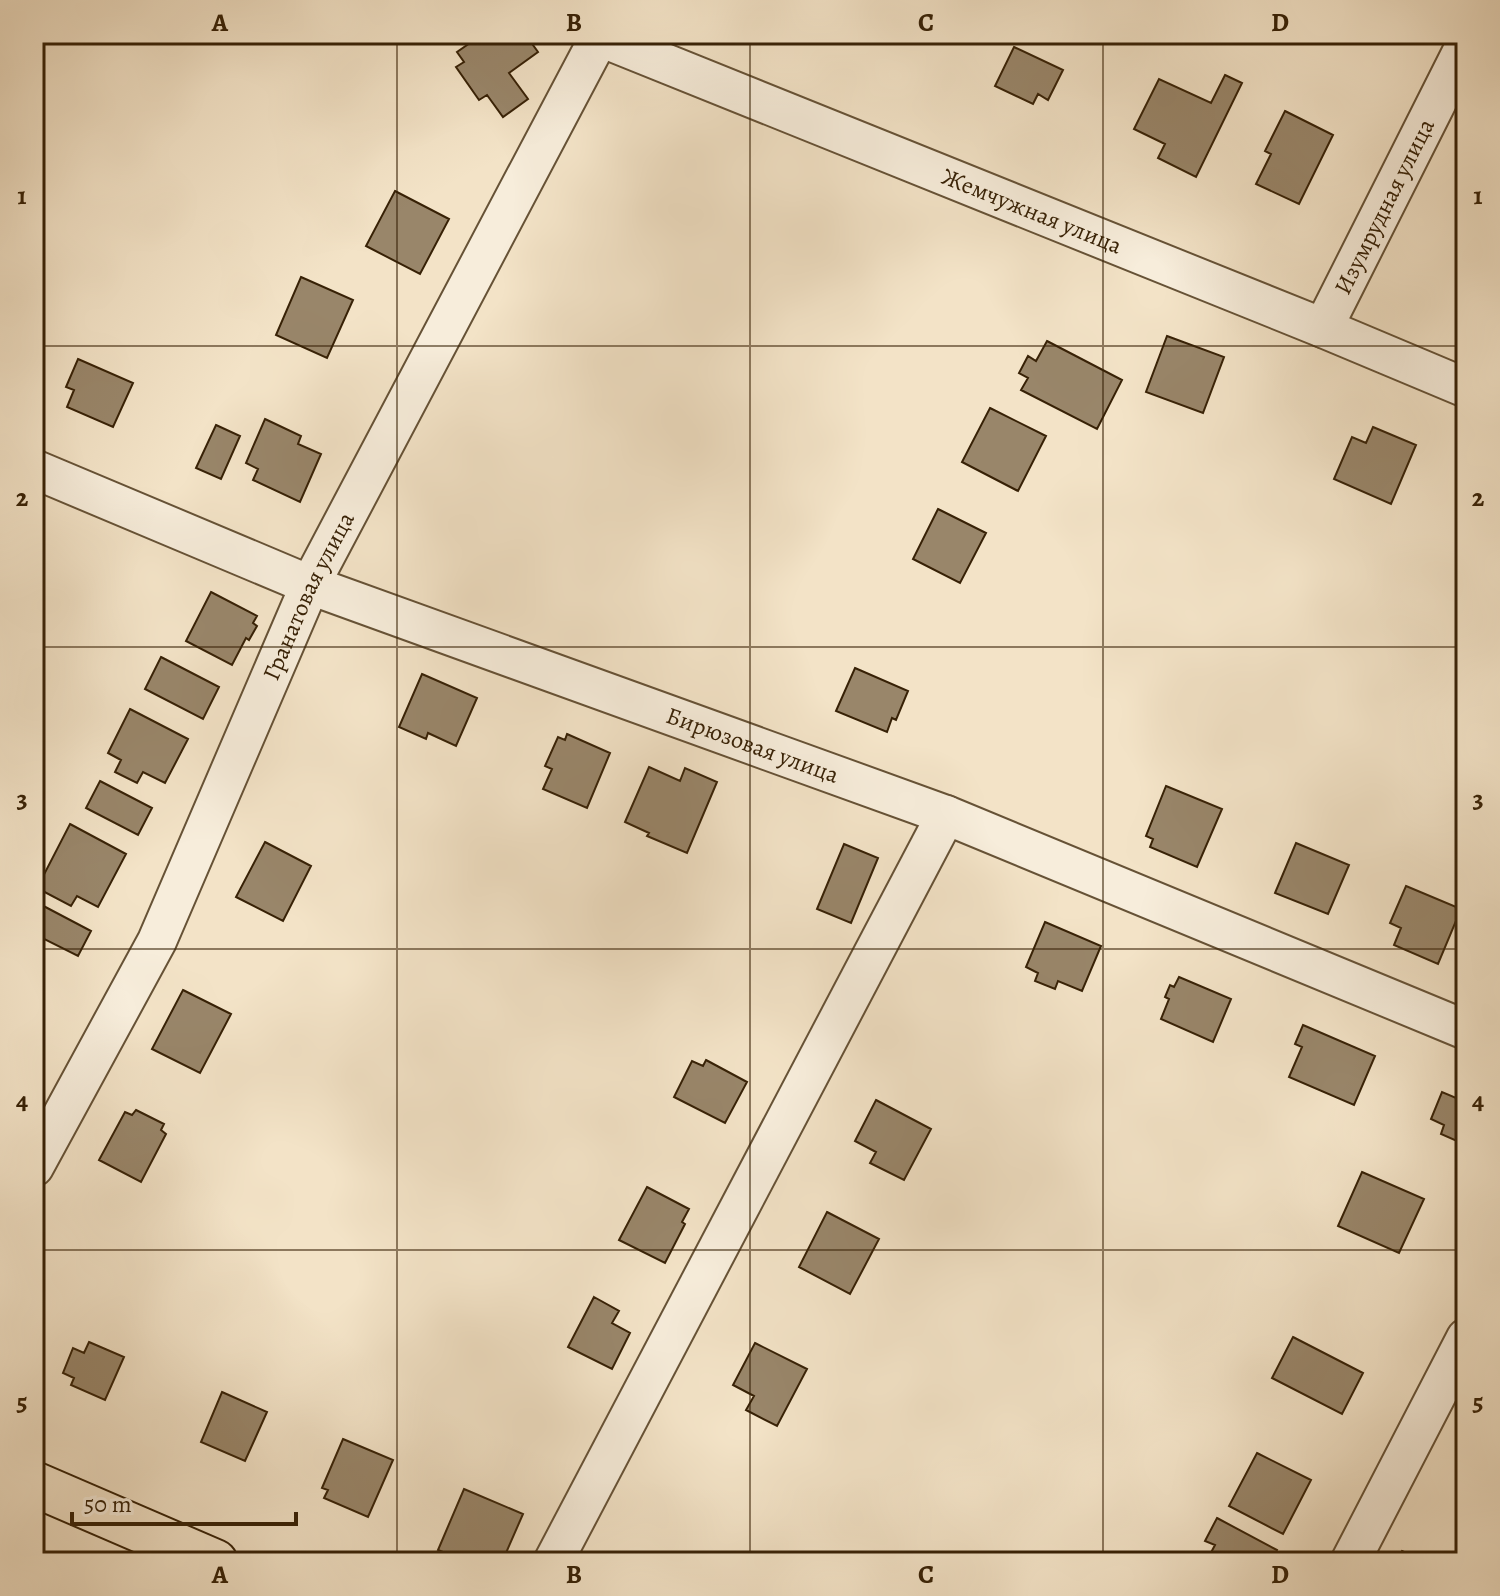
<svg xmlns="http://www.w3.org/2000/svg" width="1500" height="1596" font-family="Alegreya,serif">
<rect width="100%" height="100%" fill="#f3e3c7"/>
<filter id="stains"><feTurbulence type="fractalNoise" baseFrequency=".0025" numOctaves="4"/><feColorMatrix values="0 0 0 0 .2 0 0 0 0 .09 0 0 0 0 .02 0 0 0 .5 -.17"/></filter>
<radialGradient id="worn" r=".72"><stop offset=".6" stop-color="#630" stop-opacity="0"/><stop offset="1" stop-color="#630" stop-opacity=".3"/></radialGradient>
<path fill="#99866a" stroke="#372106" stroke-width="2" d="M483,34H525L538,52L509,73L528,99L503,117L487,95L479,100L456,67L464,62L457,52Z
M1014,47L1063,70L1048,100L1038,94L1033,104L995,86Z
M1225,75L1242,83L1196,177L1158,158L1165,144L1134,129L1159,79L1211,103Z
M1285,111L1333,135L1299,204L1256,184L1271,154L1265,151Z
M395,191L449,219L420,274L366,246Z
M301,277L353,300L327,358L276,335Z
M1167,336L1224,357L1203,413L1146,392Z
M1047,341L1122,380L1097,429L1021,390L1028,378L1019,373L1028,356L1036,361Z
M78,359L133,383L113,427L67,407L74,390L66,387Z
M990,408L1046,436L1018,491L962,462Z
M265,419L301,436L298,444L321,454L300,502L253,480L258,469L246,463Z
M216,425L240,436L221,479L196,468Z
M1373,427L1416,445L1391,504L1334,479L1352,437L1366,443Z
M1466,506V530L1457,526Z
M938,509L986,533L960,583L913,559Z
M211,592L257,616L253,623L257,626L249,640L246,638L232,665L186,641Z
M161,657L219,687L203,719L145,689Z
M855,668L908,691L896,720L892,718L887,732L836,711Z
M422,674L477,698L456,746L428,733L426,739L399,727Z
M130,709L188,739L165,783L143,772L137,783L115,772L121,760L108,753Z
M567,734L610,753L587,808L543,789L552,769L545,766L558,737L565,740Z
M649,767L680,781L685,768L717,782L687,853L647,836L649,833L625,822Z
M100,781L152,808L138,835L86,808Z
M1166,786L1222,809L1197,867L1150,847L1153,839L1146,836Z
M70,824L126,854L98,907L77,896L71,906L37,888Z
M265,842L311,866L283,921L236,897Z
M1296,843L1349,865L1328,914L1275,893Z
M844,844L878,858L851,923L817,909Z
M1406,886L1461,909L1438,964L1394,945L1401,928L1390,923Z
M34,901L91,931L78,956L34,934Z
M1045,922L1101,946L1082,991L1058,981L1055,989L1035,981L1038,973L1026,967Z
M1179,977L1231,999L1213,1042L1161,1019L1169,999L1165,997L1170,985L1174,987Z
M183,990L231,1014L200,1073L152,1049Z
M1303,1025L1375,1056L1354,1105L1289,1077L1302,1047L1295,1044Z
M706,1060L747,1082L725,1123L674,1097L692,1061L703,1066Z
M1460,1089L1466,1091V1145L1441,1134L1444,1125L1431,1119L1442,1092L1456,1098Z
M876,1100L931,1129L904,1180L870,1163L876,1152L855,1141Z
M136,1110L164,1124L161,1130L166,1134L141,1182L99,1160L125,1112L132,1115Z
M1362,1172L1424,1199L1399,1253L1338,1226Z
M647,1187L689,1209L682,1222L685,1224L665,1263L619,1240Z
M827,1212L879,1239L850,1294L799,1267Z
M594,1297L619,1311L612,1323L630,1333L612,1369L568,1347Z
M1293,1337L1363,1373L1342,1414L1272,1378Z
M89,1342L124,1357L105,1400L71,1385L74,1378L63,1373L73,1348L84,1353Z
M755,1343L807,1369L777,1426L746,1410L754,1396L733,1385Z
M222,1392L267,1412L245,1461L201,1442Z
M343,1439L393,1460L368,1517L324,1498L328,1490L322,1488Z
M1257,1453L1311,1480L1283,1534L1229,1506Z
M464,1489L523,1514L502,1562H468L438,1550Z
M1217,1518L1277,1550L1271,1562H1206L1215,1545L1205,1541Z
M1402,1551L1424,1562H1396Z"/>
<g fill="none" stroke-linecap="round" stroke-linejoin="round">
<g stroke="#665236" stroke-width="42">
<g id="minor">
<path id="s1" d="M597,34L600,37L1323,328L1466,388"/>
<path id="s2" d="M1323,328L1466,44"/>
<path id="s3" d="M34,469L310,585L946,815L1466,1030"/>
<path id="s4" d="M34,1167L157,941L310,585L601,34"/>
<path d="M553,1562L946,815"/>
<path d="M1350,1562L1466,1338"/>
</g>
</g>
<g stroke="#372106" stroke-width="48">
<path id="major" d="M34,1484L215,1562"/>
</g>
<use href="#minor" stroke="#f7eddb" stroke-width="38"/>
<use href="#major" stroke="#f3e3c7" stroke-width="44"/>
</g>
<path fill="none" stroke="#372106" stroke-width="2" stroke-opacity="0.55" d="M397,34V1562M750,34V1562M1103,34V1562M34,346H1466M34,647H1466M34,949H1466M34,1250H1466"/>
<g text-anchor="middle" stroke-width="6" stroke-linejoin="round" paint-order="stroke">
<g font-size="24" fill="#372106" stroke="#f7eddb">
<text dy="8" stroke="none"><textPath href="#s2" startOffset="136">Изумрудная улица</textPath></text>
<text dy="8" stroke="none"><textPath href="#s1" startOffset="470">Жемчужная улица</textPath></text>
<text dy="8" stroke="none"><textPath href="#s4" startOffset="634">Гранатовая улица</textPath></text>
<text dy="8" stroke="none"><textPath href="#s3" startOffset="770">Бирюзовая улица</textPath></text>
</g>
</g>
<rect width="1500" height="1596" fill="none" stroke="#f3e3c7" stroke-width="88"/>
<path d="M72 1512v12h224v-12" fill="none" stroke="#372106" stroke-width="4"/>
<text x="84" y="1512" font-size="24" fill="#372106" stroke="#f7eddb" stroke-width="6" paint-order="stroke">50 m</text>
<rect x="44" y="44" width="1412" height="1508" fill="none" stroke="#372106" stroke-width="3"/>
<g font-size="26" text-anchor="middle" font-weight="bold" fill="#372106">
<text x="220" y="31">A</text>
<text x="574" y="31">B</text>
<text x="926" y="31">C</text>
<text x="1280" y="31">D</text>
<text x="22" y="204">1</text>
<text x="1478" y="204">1</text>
<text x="22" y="506">2</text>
<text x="1478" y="506">2</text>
<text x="22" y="807">3</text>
<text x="1478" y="807">3</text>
<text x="22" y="1109">4</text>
<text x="1478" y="1109">4</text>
<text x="22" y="1410">5</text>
<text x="1478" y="1410">5</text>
<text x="220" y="1583">A</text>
<text x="574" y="1583">B</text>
<text x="926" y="1583">C</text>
<text x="1280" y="1583">D</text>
</g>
<rect width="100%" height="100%" filter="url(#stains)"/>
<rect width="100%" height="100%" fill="url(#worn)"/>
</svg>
